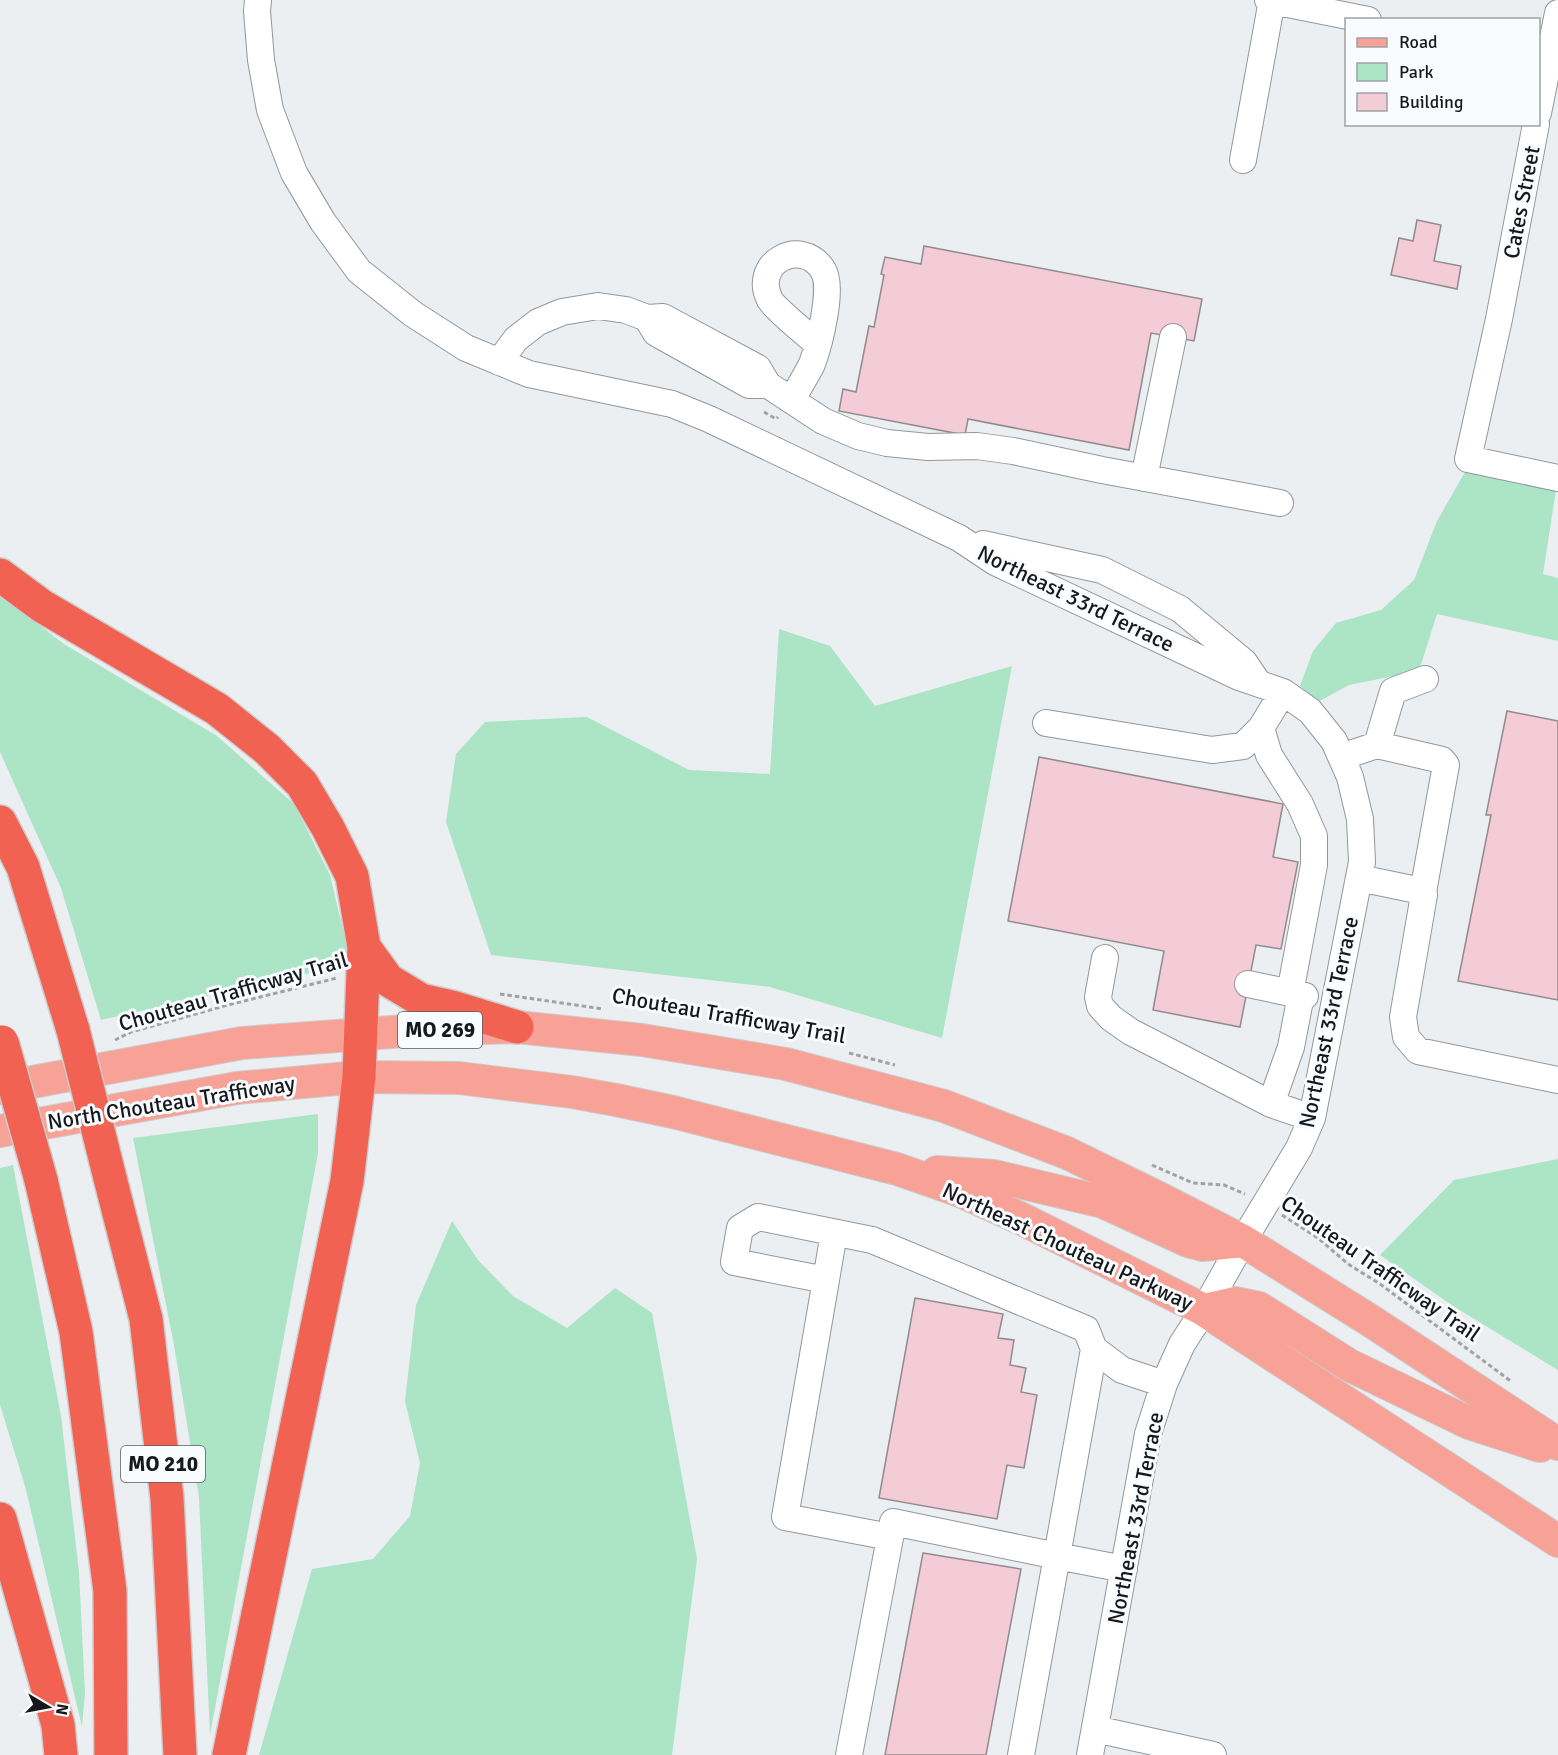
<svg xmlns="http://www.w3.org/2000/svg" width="1558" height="1755" font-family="Signika,sans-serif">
<rect width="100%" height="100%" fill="#ebeff2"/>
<path fill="#ace4c6" d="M1465,472L1556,490L1543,574L1558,578V641L1437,614L1419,671L1349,685L1318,702L1300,686L1313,651L1336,623L1381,610L1414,580L1437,521Z
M0,595L64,644L217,736L294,804L330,875L351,964L101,1020L61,888L0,752Z
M779,629L830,646L875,706L1012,666L942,1038L770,987L491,955L446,822L456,754L485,722L587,717L689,770L770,774Z
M318,1114V1153L210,1735L199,1497L174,1345L133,1138Z
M1558,1159V1370L1453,1306L1380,1255L1454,1180Z
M13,1165L61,1416L79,1572L85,1693L82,1727L25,1486L0,1405V1168Z
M452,1221L478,1260L513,1296L567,1328L615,1288L652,1313L697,1559L672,1755H259L312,1569L373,1559L410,1516L420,1463L405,1401L416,1305Z"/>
<path fill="#f4ccd7" stroke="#918b8d" stroke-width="1.5" d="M1417,220L1441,225L1434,261L1461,266L1457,289L1391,275L1399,238L1413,241Z
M924,246L1202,299L1194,341L1151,333L1129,450L968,419L965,435L839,411L843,389L856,392L869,326L874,327L884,275L881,274L885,257L921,264Z
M1507,711L1558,721V1000L1458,981L1491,815H1486Z
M1039,757L1283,804L1273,857L1298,862L1281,949L1256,945L1240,1027L1153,1010L1164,951L1008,921Z
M915,1298L1003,1314L998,1338L1014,1340L1010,1365L1026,1368L1021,1392L1037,1395L1024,1468L1007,1465L997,1519L879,1498Z
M923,1553L1021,1569L986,1755H885Z"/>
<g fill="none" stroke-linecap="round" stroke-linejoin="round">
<g stroke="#93979a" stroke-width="28">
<path id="minor" d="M258,0L257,11L261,60L270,110L294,173L323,222L359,271L413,314L466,348L529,374L672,404L709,419L959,538L995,562L1239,677L1283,692L1310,711L1334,741L1350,777L1360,819L1362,862L1312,1118L1299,1148L1243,1241L1204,1310L1182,1344L1164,1384L1148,1434L1090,1755
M1268,0L1368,20
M1538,113L1558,13
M1536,124L1499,319L1468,459L1558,478
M1243,160L1272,0
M647,318L656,333L749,385H768
M499,362L516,339L538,322L562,312L598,306L626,310L647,318L663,317L758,368L768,385L823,421L858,436L887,443L928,447L977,446L1013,451L1102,470L1280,503
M792,400C798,388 806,376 812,364C819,345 834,288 823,270C801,236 751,263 770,300C775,309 808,335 817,344
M1144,478L1173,337
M983,544L1102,570L1180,609L1244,662L1257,681
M1046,723L1212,750L1243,746L1261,728L1283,692
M1261,728L1269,755L1300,804L1314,836V865L1290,993
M1377,745L1393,691L1425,679
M1341,757L1377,745L1442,760L1446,765L1423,892
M1359,878L1417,890L1424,895L1403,1017L1406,1037L1418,1051L1558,1080
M1105,958L1098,997L1100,1006L1111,1018L1131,1032L1170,1052L1271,1104L1312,1118
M1248,984L1305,996
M1271,1104L1291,1047L1301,995
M826,1280L834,1233
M890,1537L785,1517L826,1280L734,1262L740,1228L758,1217L872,1240L1086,1329L1094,1349
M1124,1569L1057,1556L1094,1349L1122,1370L1164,1384
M1095,1729L1213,1755
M849,1755L893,1522L1057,1556L1021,1755"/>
</g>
<g stroke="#ccc" stroke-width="34">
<path id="major" d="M0,1088L242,1043L418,1030L517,1027L642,1040L786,1064L944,1106L1067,1153L1157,1197L1243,1241L1371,1321L1558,1444
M0,1131L237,1088L359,1077L459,1078L572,1092L616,1100L673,1112L897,1169L960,1191L1022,1219L1204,1310L1558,1541
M937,1172L994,1176L1103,1202L1188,1241L1203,1245L1243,1241
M1204,1310L1235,1303L1259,1308L1349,1365L1469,1423L1540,1446"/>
</g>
<g stroke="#ccc" stroke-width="36">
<path id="highway" d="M0,575L42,606L217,709L267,749L302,784L328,828L352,876L364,947L359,1077L347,1181L229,1755
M0,822L23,867L73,1030
M364,947L388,980L421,1000L452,1007L517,1027
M110,1178L146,1319L167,1498L180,1755
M41,1180L76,1332L110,1591L111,1755
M0,1519L58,1725L61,1755"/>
</g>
<path stroke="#a0a3a5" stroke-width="3" stroke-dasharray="4.5 3" stroke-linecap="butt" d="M764,412L776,419L778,417
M500,994L603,1009
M115,1040L131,1032L228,1005L337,978
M849,1053L895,1065
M1152,1165L1193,1183L1224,1185L1245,1194
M1282,1215L1318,1238L1348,1264L1380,1284L1512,1382"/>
<use href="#minor" stroke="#fff" stroke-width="26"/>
<use href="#major" stroke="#f7a197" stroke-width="32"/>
<use href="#highway" stroke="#f16252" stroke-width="33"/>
<g stroke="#ccc" stroke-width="36" stroke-linecap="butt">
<path id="highway-bridge" d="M73,1030L110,1178
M2,1042L41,1180"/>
</g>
<use href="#highway-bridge" stroke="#f16252" stroke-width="33"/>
</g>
<g text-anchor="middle" stroke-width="6" stroke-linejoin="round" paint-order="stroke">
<g fill="#f9fcff" stroke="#5b5c5e" stroke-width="1.5">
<rect x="398" y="1012" width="84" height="36" rx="4.5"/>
<rect x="121" y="1446" width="84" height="36" rx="4.5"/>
</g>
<g font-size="21" font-weight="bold" fill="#171819">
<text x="440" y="1037">MO 269</text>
<text x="163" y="1471">MO 210</text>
</g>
<g font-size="22" fill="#171819" stroke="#f9fcff">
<text transform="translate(1521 202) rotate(-79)" y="8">Cates Street</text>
<text transform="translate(1076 598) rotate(26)" y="8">Northeast 33rd Terrace</text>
<text transform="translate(233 991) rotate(-16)" y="8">Chouteau Trafficway Trail</text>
<text transform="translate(729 1015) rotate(10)" y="8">Chouteau Trafficway Trail</text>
<text transform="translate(1328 1022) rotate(-78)" y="8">Northeast 33rd Terrace</text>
<text transform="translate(171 1102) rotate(-9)" y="8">North Chouteau Trafficway</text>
<text transform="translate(1068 1246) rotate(25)" y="8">Northeast Chouteau Parkway</text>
<text transform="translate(1381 1268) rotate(35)" y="8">Chouteau Trafficway Trail</text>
<text transform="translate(1135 1518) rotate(-79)" y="8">Northeast 33rd Terrace</text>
</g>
</g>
<rect x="1345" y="18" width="195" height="108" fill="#f9fcff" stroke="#9fa1a3" stroke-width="1.5"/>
<rect x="1357" y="38" width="30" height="9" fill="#f7a197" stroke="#9fa1a3" stroke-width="1.5"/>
<text x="1399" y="48" font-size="18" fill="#171819">Road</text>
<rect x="1357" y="63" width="30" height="18" fill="#ace4c6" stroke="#9fa1a3" stroke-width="1.5"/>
<text x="1399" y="78" font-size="18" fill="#171819">Park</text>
<rect x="1357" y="93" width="30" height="18" fill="#f4ccd7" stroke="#9fa1a3" stroke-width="1.5"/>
<text x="1399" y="108" font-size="18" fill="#171819">Building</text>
<g transform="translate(48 1707) rotate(100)" stroke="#f9fcff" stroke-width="4.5" paint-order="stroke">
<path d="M0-4.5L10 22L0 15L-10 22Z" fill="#171819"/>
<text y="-9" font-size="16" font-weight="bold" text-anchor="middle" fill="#171819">N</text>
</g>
</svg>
